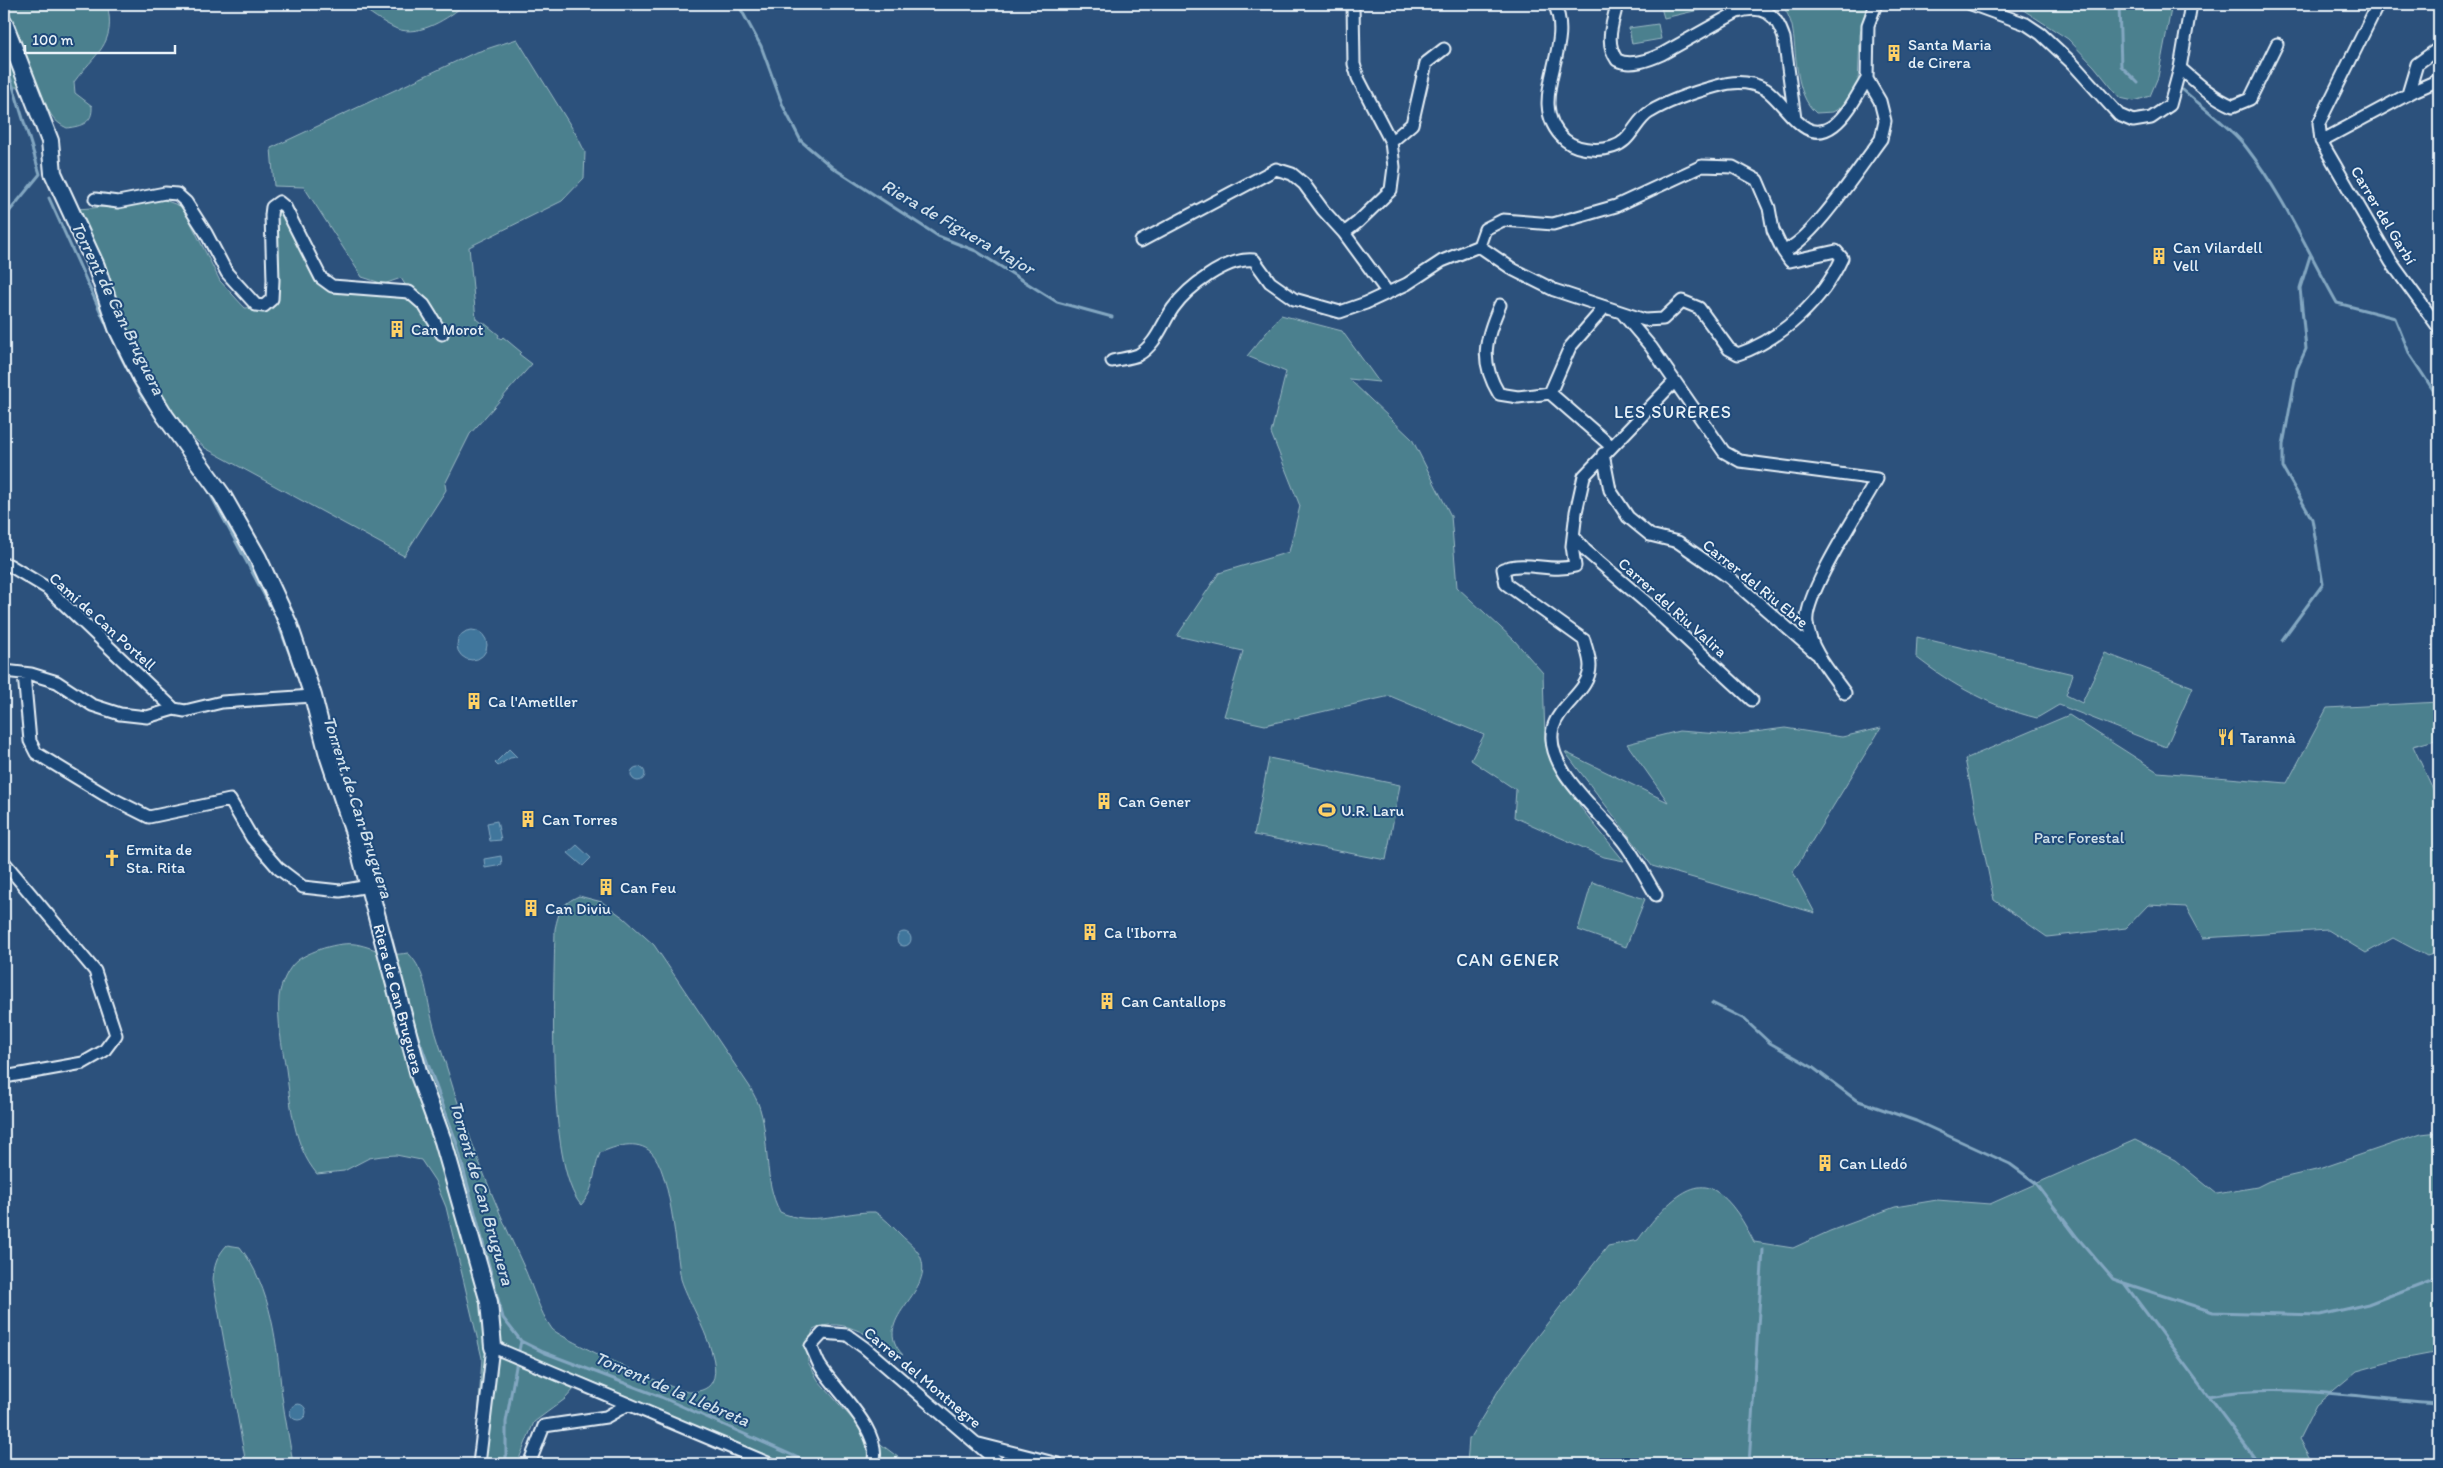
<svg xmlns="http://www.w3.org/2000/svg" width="2443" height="1468" font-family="Itim,sans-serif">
<rect width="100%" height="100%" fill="#2c517c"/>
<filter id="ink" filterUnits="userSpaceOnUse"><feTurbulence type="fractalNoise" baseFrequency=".02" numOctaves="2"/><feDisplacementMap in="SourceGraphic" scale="10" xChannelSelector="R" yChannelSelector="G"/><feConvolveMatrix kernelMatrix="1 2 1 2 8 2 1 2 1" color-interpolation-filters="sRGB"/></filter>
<g filter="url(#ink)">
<path fill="#4b808e" stroke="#9ab8c3" d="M4,4H107C117,45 95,53 74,82L75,93L92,106C93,123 82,126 67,128C42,117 47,91 33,84L4,89Z
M357,4H465C449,18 420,37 397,29C383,23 369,12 357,4Z
M1660,4H1725L1664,18Z
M1782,4H1867L1860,35L1858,85L1848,103L1833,112L1816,113C1794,94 1797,52 1792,26C1790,18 1786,11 1782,4Z
M2014,4H2172L2158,77L2150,96L2134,101L2120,98L2094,66L2068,39Z
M1658,24L1661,39L1632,44L1629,28Z
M517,39L577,136L585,152L584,178L562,201L469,247L476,319L481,323L483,322L499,335L498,337L501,339L503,337L521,352L519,354L532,364L470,434L445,484L446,490L404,556L205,448L183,429L164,407L144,368L77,209L118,206L159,198L183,207L220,281L245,308L272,305V207L279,202L333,289L409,291L401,278L384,284L362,277L304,187L274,186L271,148L474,53Z
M1281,315L1342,331L1379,382L1349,379L1412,439L1451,516L1457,587L1514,640L1543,673L1545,740L1581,808L1624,861L1604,857L1514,817L1516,790L1471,760L1484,735L1390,696L1265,725L1224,716L1243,651L1177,636L1219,573L1289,552L1300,506L1271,433L1286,372L1247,356Z
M1917,637L2073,674L2066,695L2082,703L2105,653L2193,687L2166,747L2059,705L2037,718C1992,707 1953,686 1916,657Z
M2439,702V739L2413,746L2439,802V952L2427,956L2393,938L2366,953L2328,930L2203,938L2186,907L2148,905L2126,928L2047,937L1994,900L1965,759L2069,715L2158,772L2287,783L2327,708Z
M1785,728L1842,737L1881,728L1793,872L1815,913L1652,866L1565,752L1668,802L1627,744L1679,731L1733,735Z
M1269,758L1400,785L1386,860L1254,835Z
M1592,882L1645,899L1626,947L1578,930Z
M579,896L602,902L624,918L654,945L750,1087C753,1094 758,1101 760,1109C770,1142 763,1180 780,1212C812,1227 843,1211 875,1212C885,1218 893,1227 901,1235C908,1242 918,1249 921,1258C934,1295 869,1319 903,1355C876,1342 844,1313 813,1330L807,1349L808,1362L818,1380L861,1429L907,1464H782L584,1378L565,1399L534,1422L517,1464H475L482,1358L446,1207L435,1181L421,1160L396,1155L382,1156L369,1158L344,1171L317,1174C293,1145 291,1106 286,1069C282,1046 277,1021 279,997C280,986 288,967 298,960C312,950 343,940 360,945C381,950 383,957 408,953C427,972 426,997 433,1023C436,1036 441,1049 445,1062C466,1132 493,1201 524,1267C533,1287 539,1311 552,1329C560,1338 674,1391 689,1392C697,1392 708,1390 712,1382C725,1360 688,1303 681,1279C676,1251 671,1171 651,1152C637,1139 615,1146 600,1153C592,1173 596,1189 581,1205C546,1165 554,987 555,929C559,911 561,904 579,896Z
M2439,1132V1352L2397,1360L2357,1371L2316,1405L2299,1439L2313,1464H1467L1469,1439L1500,1388L1535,1339L1608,1246L1638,1240C1651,1222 1687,1174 1714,1190C1732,1200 1745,1224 1754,1242L1793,1248L1830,1231L1895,1207L1937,1200L1990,1204L2135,1140L2175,1160L2217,1194L2257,1187L2269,1181L2316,1170L2421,1134Z
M227,1245L240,1247C272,1288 277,1346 282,1396C285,1419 290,1442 293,1464H246L213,1280C214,1265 217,1256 227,1245Z"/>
<path fill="#3f769c" stroke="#83a7c1" d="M457 645a15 15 0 1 1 30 0a15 15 0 1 1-30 0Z
M509,749L517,757L510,758L498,766L495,763Z
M631 774a7 7 0 1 1 14 0a7 7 0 1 1-14 0Z
M497,821L501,840L490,841L487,823Z
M577,845L591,858L583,866L568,853Z
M501,856L502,865L485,868L484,859Z
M897 939a7 7 0 1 1 14 0a7 7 0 1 1-14 0Z
M290 1412a8 8 0 1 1 16 0a8 8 0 1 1-16 0Z"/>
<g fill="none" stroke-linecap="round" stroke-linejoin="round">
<path stroke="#83a7c1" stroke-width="3" d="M738,4L761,46L783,106L801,141L833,168L938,236L976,251L1057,302L1112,317
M2119,4L2121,66L2138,83
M4,57L40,174L4,218
M2183,90C2202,107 2232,128 2246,147C2283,195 2307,250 2337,303L2395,318L2410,355L2439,399
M49,198L120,355L142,397L150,406
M205,484L275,615L304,693
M2282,640L2323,584L2312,519L2283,468V445L2297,369L2306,349L2300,288L2310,256
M1712,1003L1744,1019L1770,1043L1812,1067L1856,1100L1916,1121L2010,1164L2036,1183L2076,1236L2113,1279L2124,1283L2259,1464
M413,1023L456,1141L503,1318L521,1341L518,1355
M2124,1283L2213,1312L2320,1315L2368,1304L2439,1277
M521,1341L543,1352L661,1397L812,1464
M2208,1396C2284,1382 2363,1399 2439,1403
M506,1464V1422L517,1361
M1749,1464L1763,1250"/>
<g stroke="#e8f1f8" stroke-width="15">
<path id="street" d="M1554,4C1577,48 1522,101 1565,140C1579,152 1611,153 1625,140C1634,132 1639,118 1650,112C1670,100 1695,92 1717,86C1733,81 1750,81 1765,89C1786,102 1804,148 1834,125C1848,114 1858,94 1867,79
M1617,4C1613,23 1604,42 1617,60C1631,67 1649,60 1662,54L1737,12C1763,4 1776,13 1784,38L1795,119
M1971,4L2026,24L2041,34L2073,64L2119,115L2133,121L2151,118L2170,105L2180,68L2191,4
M2378,4L2319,123L2321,141L2416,90L2439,80
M2180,68C2197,83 2212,97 2233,106L2250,99L2277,44
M2408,94L2417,64L2439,48
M2321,141L2391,262L2439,328
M1391,142L1412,124L1426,63L1444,49
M95,199L118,202L165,193L177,194L186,202L206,233L227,273L256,305L264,306L272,299L273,280L271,215L272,207L279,202L285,207L321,278L332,286L409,292L424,305L442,334
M1344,233L1358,222L1391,190L1394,167L1391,142L1358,78L1354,64L1353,4
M1141,241L1276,169L1292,174L1304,184L1323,210L1344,233L1388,293
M1479,246L1514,270L1554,290L1645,320L1663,319L1682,301L1699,308L1729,349L1738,354C1782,339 1823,300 1842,258L1836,251L1790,261L1783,251
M1500,305C1485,339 1479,361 1499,394L1518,397L1550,393L1611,446
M1622,313L1651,347L1724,452L1740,461L1877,479C1861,508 1803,596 1807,623C1810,650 1830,672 1845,693
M1112,361C1120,359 1131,358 1138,355C1156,345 1162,324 1173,308C1188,287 1227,257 1254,260L1270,282L1294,299L1340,312L1366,303L1407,284L1442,261L1479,246L1485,229L1503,220L1553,224L1616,206L1702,166L1733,167L1757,180L1769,208L1773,230L1783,251C1810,244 1862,164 1881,139L1885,121L1880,101L1867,79L1868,25L1876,4
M1550,393L1570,347L1605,307
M1603,454L1610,490L1628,517L1650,535L1678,542L1730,578L1816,653
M1574,537L1586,551L1647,603L1752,700
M4,565H9L47,588L174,709
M4,671L31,674L57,682L92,705L120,714L147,717L174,709L185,711L222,702L313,696
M24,674L30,741L36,753L105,795L149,817L230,800L252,838L278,868L303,887L340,891L369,886
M4,862L95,971L116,1035L104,1051L83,1063L10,1076
M1656,895C1645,877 1635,856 1622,840C1600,812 1543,767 1553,728C1559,705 1590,691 1590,666C1590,658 1586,648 1584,640L1506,584L1503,569C1527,560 1551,573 1575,566L1572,546L1576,512L1584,476L1674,382
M979,1444L1058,1464
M479,1464L493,1347L770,1464
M529,1464L544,1426L606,1417L627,1405
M873,1464C884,1431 834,1390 819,1364C816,1358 814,1352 811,1346L823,1333L847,1335L865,1348L1000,1464"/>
</g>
<g stroke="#e8f1f8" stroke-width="20">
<path id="secondary" d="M4,23L50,141L53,173L96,266L117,328L141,377L165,416L222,495L258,558L289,625L313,696L328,755L357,842L419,1075L443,1141L489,1302L493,1347"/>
</g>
<use href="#street" stroke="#1f4a7a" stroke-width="11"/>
<use href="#secondary" stroke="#1f4a7a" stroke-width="16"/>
</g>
</g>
<defs>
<g id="building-bare" transform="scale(1.35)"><path d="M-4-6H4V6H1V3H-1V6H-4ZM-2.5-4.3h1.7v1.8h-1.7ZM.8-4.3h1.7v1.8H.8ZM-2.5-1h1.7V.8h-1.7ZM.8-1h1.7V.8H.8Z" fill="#ffd166" stroke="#1f4a7a" stroke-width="2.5" paint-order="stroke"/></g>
<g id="restaurant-bare" transform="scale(1.35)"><path d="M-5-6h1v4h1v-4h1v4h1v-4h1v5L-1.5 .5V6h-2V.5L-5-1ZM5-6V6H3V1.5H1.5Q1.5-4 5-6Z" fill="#ffd166" stroke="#1f4a7a" stroke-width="2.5" paint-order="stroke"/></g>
<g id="stadium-bare" transform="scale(1.35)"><path d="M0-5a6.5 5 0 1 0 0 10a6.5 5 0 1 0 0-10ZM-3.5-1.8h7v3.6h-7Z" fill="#ffd166" stroke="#1f4a7a" stroke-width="2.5" paint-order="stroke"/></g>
<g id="church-bare" transform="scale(1.35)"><path d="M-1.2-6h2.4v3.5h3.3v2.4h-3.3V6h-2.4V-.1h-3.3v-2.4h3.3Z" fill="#ffd166" stroke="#1f4a7a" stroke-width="2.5" paint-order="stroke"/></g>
</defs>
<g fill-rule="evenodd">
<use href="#building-bare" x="1894" y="53"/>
<use href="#building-bare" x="2159" y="256"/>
<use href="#building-bare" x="397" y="329"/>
<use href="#building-bare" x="474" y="701"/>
<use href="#restaurant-bare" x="2226" y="737"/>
<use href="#building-bare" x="1104" y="801"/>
<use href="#stadium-bare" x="1327" y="810"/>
<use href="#building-bare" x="528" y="819"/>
<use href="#church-bare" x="112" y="858"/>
<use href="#building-bare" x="606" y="887"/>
<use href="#building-bare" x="531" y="908"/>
<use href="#building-bare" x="1090" y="932"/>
<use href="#building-bare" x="1107" y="1001"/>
<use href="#building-bare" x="1825" y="1163"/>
</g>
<g text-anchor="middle" stroke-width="4" stroke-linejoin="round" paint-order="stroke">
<g font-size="16" fill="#e8f1f8" stroke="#1f4a7a" text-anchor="start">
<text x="1908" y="50">Santa Maria<tspan x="1908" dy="18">de Cirera</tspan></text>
<text x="2173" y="253">Can Vilardell<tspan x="2173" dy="18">Vell</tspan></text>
<text x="411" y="335">Can Morot</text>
<text x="488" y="707">Ca l'Ametller</text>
<text x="2240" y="743">Tarannà</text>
<text x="1118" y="807">Can Gener</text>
<text x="1341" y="816">U.R. Laru</text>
<text x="542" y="825">Can Torres</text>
<text x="126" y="855">Ermita de<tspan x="126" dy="18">Sta. Rita</tspan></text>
<text x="620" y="893">Can Feu</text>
<text x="545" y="914">Can Diviu</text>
<text x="1104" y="938">Ca l'Iborra</text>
<text x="1121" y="1007">Can Cantallops</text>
<text x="1839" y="1169">Can Lledó</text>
</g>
<g font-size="16" fill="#e8f1f8" stroke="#1f4a7a">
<text transform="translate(2384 215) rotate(59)" y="6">Carrer del Garbí</text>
<text transform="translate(1756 583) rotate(39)" y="6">Carrer del Riu Ebre</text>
<text transform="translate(1673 607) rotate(42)" y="6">Carrer del Riu Valira</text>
<text transform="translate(103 621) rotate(42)" y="6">Camí de Can Portell</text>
<text transform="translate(399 999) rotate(75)" y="6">Riera de Can Bruguera</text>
<text transform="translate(923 1377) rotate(40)" y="6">Carrer del Montnegre</text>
</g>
<g font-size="16" fill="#d0e0e8" stroke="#1f4a7a">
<text x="2079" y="843">Parc Forestal</text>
</g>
<g font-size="18" font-style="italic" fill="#cfdfea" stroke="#1f4a7a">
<text transform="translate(958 227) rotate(30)" y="6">Riera de Figuera Major</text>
<text transform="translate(118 308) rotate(64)" y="6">Torrent de Can Bruguera</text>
<text transform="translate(358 807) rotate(72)" y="6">Torrent de Can Bruguera</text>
<text transform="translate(482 1193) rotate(74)" y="6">Torrent de Can Bruguera</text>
<text transform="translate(672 1389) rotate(23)" y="6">Torrent de la Llebreta</text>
</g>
<g font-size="18" letter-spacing="1" fill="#e8f1f8" stroke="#1f4a7a">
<text x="1673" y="418">LES SURERES</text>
<text x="1508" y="966">CAN GENER</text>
</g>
</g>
<rect width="2443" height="1468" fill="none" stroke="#1f4a7a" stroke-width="20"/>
<rect x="10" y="10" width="2423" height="1448" fill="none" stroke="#e8f1f8" stroke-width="2" filter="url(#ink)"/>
<path d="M25 45v8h150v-8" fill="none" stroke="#e8f1f8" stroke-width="2.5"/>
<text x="32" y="45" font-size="15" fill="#e8f1f8" stroke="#1f4a7a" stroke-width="4" paint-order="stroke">100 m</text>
</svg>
